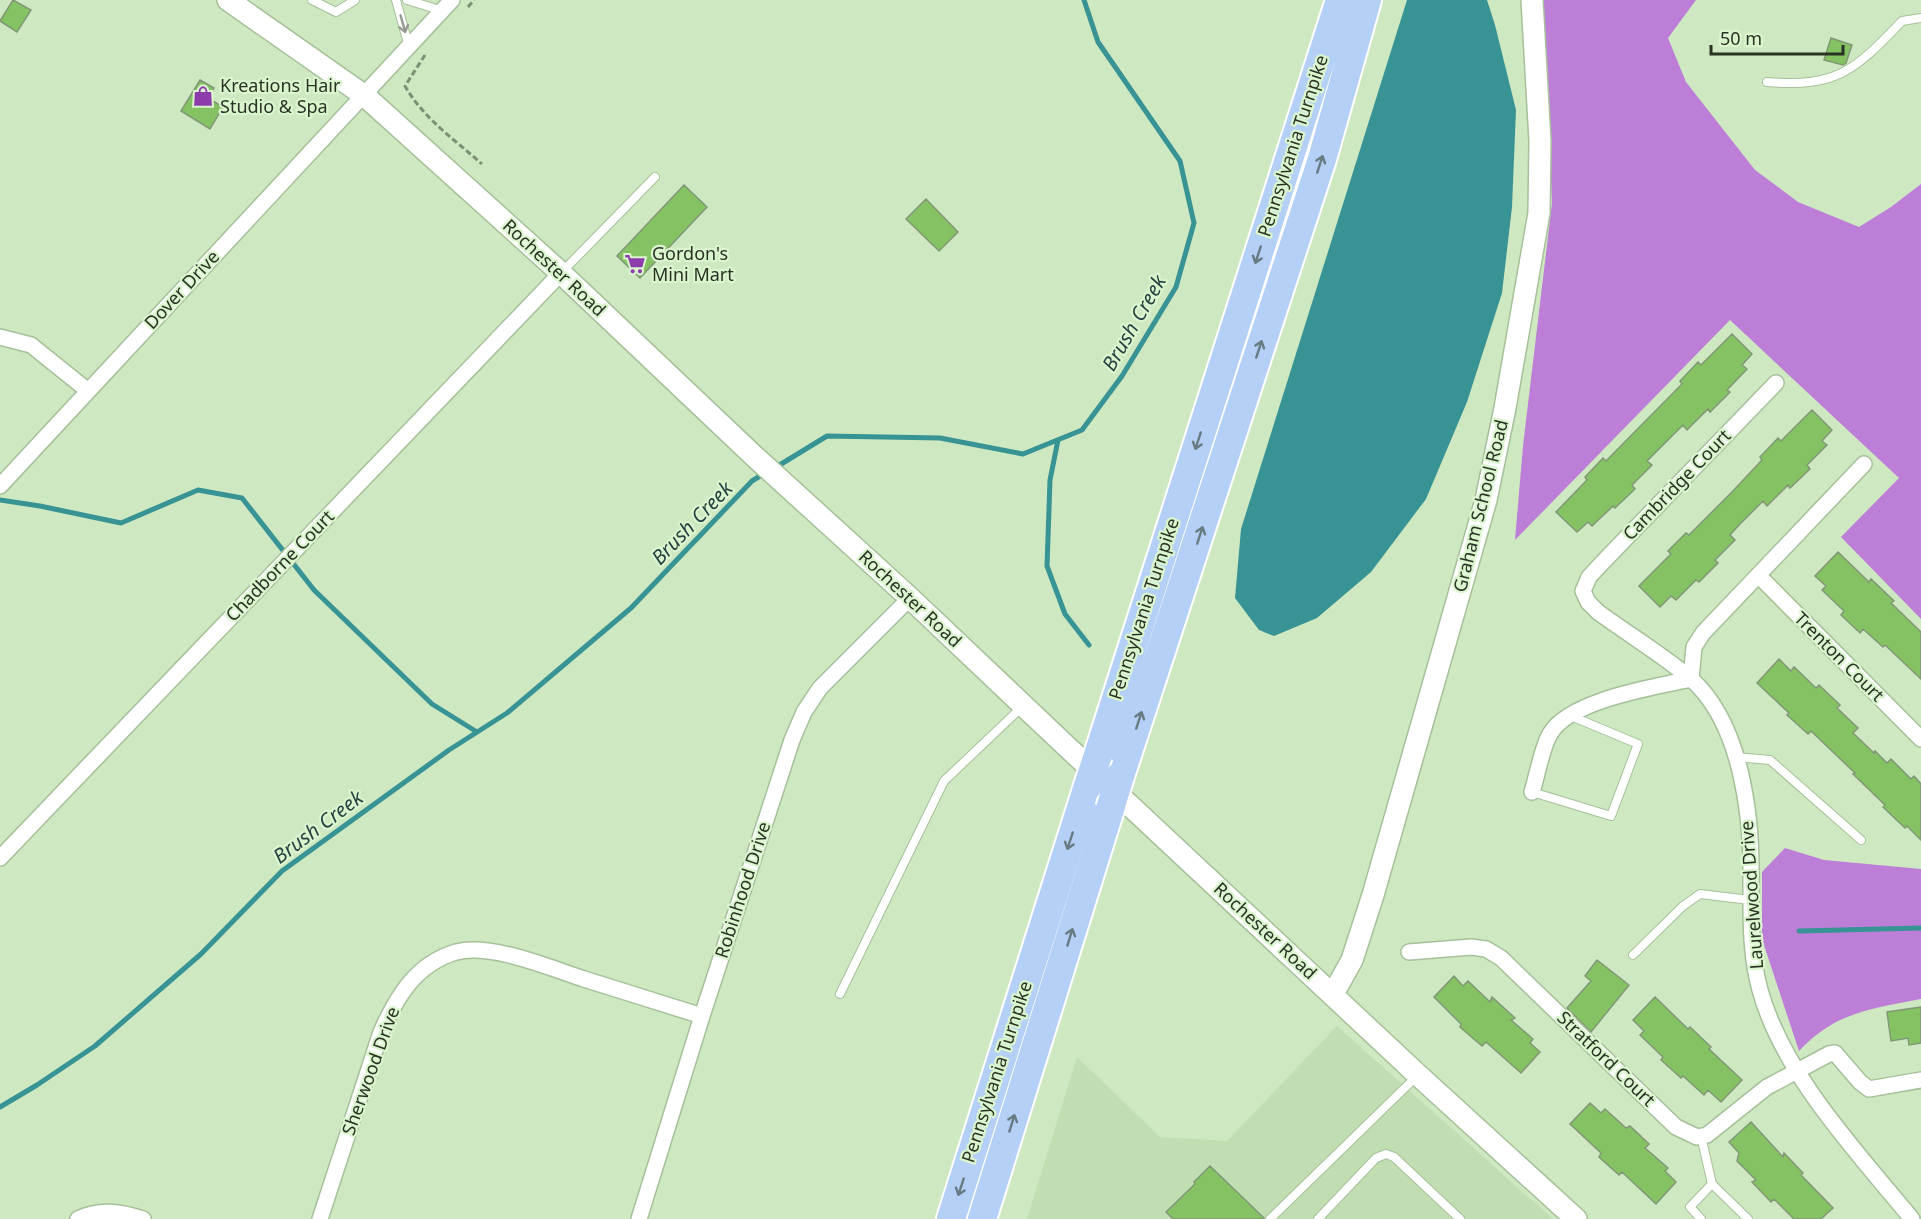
<svg xmlns="http://www.w3.org/2000/svg" width="1921" height="1219" font-family="'Noto Sans',sans-serif">
<rect width="100%" height="100%" fill="#cee8c2"/>
<path fill="#c0deb2" d="M1337,1026L1553,1219H1027L1077,1057L1160,1137L1227,1141Z"/>
<path fill="#bd7ed7" d="M1543,0H1696L1668,38L1686,82L1755,170L1798,202L1859,227L1891,207L1921,184V619L1841,537L1899,478L1730,320L1515,540L1523,446L1552,203Z
M1785,848L1824,860L1921,869V999C1871,1009 1835,1012 1799,1051L1762,939V872Z"/>
<path fill="#389394" d="M1407,0H1487L1495,25L1516,110L1512,207L1502,293L1467,402L1426,499L1371,572L1317,618L1274,636L1259,630L1235,598L1241,529Z"/>
<g fill="none" stroke-linecap="round" stroke-linejoin="round">
<path stroke="#389394" stroke-width="5" d="M1058,440L1050,480L1047,566L1065,614L1089,645
M773,469L827,436L940,438L1023,454L1082,430L1122,376L1176,287L1194,223L1180,161L1098,42L1084,0
M0,500L40,506L121,523L198,490L242,498L314,590L432,704L477,732
M1799,931L1921,928
M0,1107L37,1085L95,1046L201,954L282,871L449,750L507,713L631,608L752,481L765,473"/>
</g>
<path fill="#85c264" stroke="#809875" stroke-width="1.5" d="M13,0L31,10L17,32L0,21Z
M1831,38L1852,45L1846,63L1843,65L1824,60Z
M200,80L214,88L208,98L223,107L210,129L181,111Z
M684,185L707,207L640,278L617,256Z
M926,199L958,232L939,251L906,219Z
M1732,334L1752,354L1742,365L1747,369L1727,390L1730,392L1710,412L1708,409L1687,430L1683,425L1647,461L1652,465L1632,485L1635,489L1615,508L1613,506L1592,526L1588,522L1577,532L1556,512L1587,480L1585,477L1603,458L1606,461L1682,384L1680,381L1698,362L1701,365Z
M1812,410L1832,430L1822,441L1827,445L1807,465L1810,469L1790,488L1788,485L1767,506L1763,501L1740,524L1730,535L1735,540L1715,560L1718,563L1699,582L1696,580L1676,600L1671,596L1660,607L1639,586L1671,554L1668,551L1686,533L1689,535L1732,492L1762,460L1760,457L1778,438L1781,441Z
M1838,552L1869,582L1871,579L1894,601L1891,603L1921,632V679L1885,645L1883,647L1863,629L1860,633L1841,615L1844,611L1822,590L1826,586L1815,576Z
M1779,659L1791,671L1794,667L1816,688L1819,685L1840,705L1837,708L1858,728L1853,733L1874,753L1875,751L1887,763L1891,759L1911,779L1914,776L1921,784V840L1907,826L1905,828L1883,807L1885,805L1853,774L1855,773L1811,731L1808,734L1787,715L1789,713L1757,683Z
M1597,960L1629,985L1591,1032L1567,1008L1591,981L1585,976Z
M1454,976L1463,986L1468,981L1490,1002L1492,997L1515,1018L1511,1020L1533,1039L1530,1043L1540,1052L1521,1073L1486,1042L1482,1046L1460,1027L1461,1024L1434,997Z
M1655,997L1688,1029L1690,1027L1711,1047L1709,1049L1742,1080L1721,1102L1708,1090L1704,1095L1683,1076L1681,1078L1661,1060L1663,1057L1640,1035L1644,1031L1633,1020Z
M1921,1007V1043L1909,1045L1908,1038L1891,1041L1887,1012Z
M1590,1103L1601,1113L1605,1109L1626,1128L1630,1126L1649,1144L1645,1148L1668,1168L1665,1171L1676,1182L1656,1204L1622,1172L1619,1175L1599,1157L1601,1153L1570,1124Z
M1751,1122L1783,1157L1784,1153L1803,1173L1801,1175L1833,1208L1821,1219H1794L1774,1199L1771,1202L1752,1182L1756,1180L1737,1161L1739,1153L1729,1142Z
M1210,1166L1264,1218V1219H1173L1166,1212L1195,1184L1194,1182Z"/>
<g fill="none" stroke-linecap="round" stroke-linejoin="round">
<g stroke="#a6c09a" stroke-width="10">
<path id="lane" d="M312,0L336,12L355,0
M396,0L409,47
M407,0L443,11
M1767,82C1838,88 1856,69 1902,21L1921,18
M562,272L655,177
M1736,757L1770,760L1861,840
M1532,792L1611,816L1638,744L1571,716
M1633,955L1683,906L1700,894L1750,900
M840,994L944,781L1022,707
M1701,1136L1712,1184L1748,1219
M1270,1219L1417,1076
M1318,1219L1376,1158L1386,1154L1394,1157L1460,1219
M1701,1219L1690,1207L1712,1184"/>
</g>
<g stroke="#a6c09a" stroke-width="18">
<path id="street" d="M0,337L31,345L87,390
M1776,383L1601,564L1589,577L1583,591L1588,602L1598,612C1628,634 1661,654 1690,678C1742,723 1752,817 1751,881C1751,917 1750,954 1760,990C1783,1074 1857,1152 1912,1219
M0,486L452,0
M1758,575L1921,739
M1532,792C1537,776 1542,747 1550,734C1569,700 1655,687 1691,679L1694,647L1703,633L1864,464
M0,858L561,273
M1409,952L1471,947L1486,949L1501,958L1676,1127L1697,1137L1707,1135L1767,1087L1829,1054L1835,1053L1860,1082L1869,1089L1921,1080
M78,1219C100,1208 121,1212 143,1219
M320,1219L381,1032C397,996 416,964 456,952C492,943 550,968 584,979C623,991 663,1004 702,1016
M639,1219L702,1016L792,740L804,712L820,688L910,598"/>
</g>
<g stroke="#a6c09a" stroke-width="24">
<path id="secondary" d="M228,0L365,96L561,273L754,456L910,598L1063,743L1418,1075L1576,1219
M1333,994L1352,960L1373,895L1486,500L1505,408L1539,213L1540,141L1532,0"/>
</g>
<g stroke="#fff" stroke-width="32">
<path id="highway" d="M1098,755L1340,0
M1120,776L1322,159L1367,0
M951,1219L1088,786
M982,1219L1110,809"/>
</g>
<path stroke="#7d8f75" stroke-width="3" stroke-dasharray="6 3" stroke-linecap="butt" d="M468,7L474,0
M425,55L405,86C423,118 455,140 482,164"/>
<use href="#lane" stroke="#fff" stroke-width="8"/>
<use href="#street" stroke="#fff" stroke-width="15"/>
<use href="#secondary" stroke="#fff" stroke-width="21"/>
<use href="#highway" stroke="#b4d0f6" stroke-width="28"/>
<g stroke="#fff" stroke-width="32" stroke-linecap="butt">
<path id="highway-bridge" d="M1088,786L1098,755
M1110,809L1120,776"/>
</g>
<use href="#highway-bridge" stroke="#b4d0f6" stroke-width="28"/>
</g>
<defs><path id="oneway-shaft" d="M-6 0H5M1.5-3L5.5 0L1.5 3" fill="none" stroke-width="1.6" stroke-linecap="round" stroke-linejoin="round" transform="scale(1.5)"/></defs>
<use stroke="#949992" href="#oneway-shaft" transform="translate(403 24) rotate(74)"/>
<g stroke="#687a82">
<use href="#oneway-shaft" transform="translate(1320 164) rotate(-72)"/>
<use href="#oneway-shaft" transform="translate(1258 255) rotate(108)"/>
<use href="#oneway-shaft" transform="translate(1259 349) rotate(-72)"/>
<use href="#oneway-shaft" transform="translate(1198 441) rotate(108)"/>
<use href="#oneway-shaft" transform="translate(1200 535) rotate(-72)"/>
<use href="#oneway-shaft" transform="translate(1139 720) rotate(-72)"/>
<use href="#oneway-shaft" transform="translate(1070 841) rotate(108)"/>
<use href="#oneway-shaft" transform="translate(1070 937) rotate(-73)"/>
<use href="#oneway-shaft" transform="translate(1012 1123) rotate(-73)"/>
<use href="#oneway-shaft" transform="translate(961 1187) rotate(108)"/>
</g>
<defs>
<g id="shop-bare" transform="scale(1.62)"><path d="M-5-2.5h2.3a2.7 3.5 0 0 1 5.4 0H5L5.5 6h-11ZM-1.5-2.5h3a1.5 2.3 0 0 0-3 0Z" fill="#8d3cac" stroke="#dbf5ce" stroke-width="2.5" paint-order="stroke"/></g>
<g id="supermarket-bare" transform="scale(1.62)"><path d="M-6-5.5h2.5l.6 2H6L4.5 2H-2.5L-4.4-4H-6ZM-1.5 3.2a1.3 1.3 0 1 0 .1 0ZM3 3.2a1.3 1.3 0 1 0 .1 0Z" fill="#8d3cac" stroke="#dbf5ce" stroke-width="2.5" paint-order="stroke"/></g>
</defs>
<g fill-rule="evenodd">
<use href="#shop-bare" x="203" y="96"/>
<use href="#supermarket-bare" x="635" y="264"/>
</g>
<g text-anchor="middle" stroke-width="4.5" stroke-linejoin="round" paint-order="stroke">
<g font-size="18" fill="#293324" stroke="#dbf5ce" text-anchor="start">
<text x="220" y="92">Kreations Hair<tspan x="220" dy="21">Studio &amp; Spa</tspan></text>
<text x="652" y="260">Gordon's<tspan x="652" dy="21">Mini Mart</tspan></text>
</g>
<g font-size="18" fill="#293324" stroke="#dbf5ce">
<text transform="translate(1293 146) rotate(-72)" y="6">Pennsylvania Turnpike</text>
<text transform="translate(554 268) rotate(43)" y="6">Rochester Road</text>
<text transform="translate(182 290) rotate(-47)" y="6">Dover Drive</text>
<text transform="translate(1677 485) rotate(-46)" y="6">Cambridge Court</text>
<text transform="translate(1481 506) rotate(-76)" y="6">Graham School Road</text>
<text transform="translate(280 566) rotate(-46)" y="6">Chadborne Court</text>
<text transform="translate(910 599) rotate(43)" y="6">Rochester Road</text>
<text transform="translate(1144 609) rotate(-72)" y="6">Pennsylvania Turnpike</text>
<text transform="translate(1839 657) rotate(45)" y="6">Trenton Court</text>
<text transform="translate(743 890) rotate(-72)" y="6">Robinhood Drive</text>
<text transform="translate(1752 895) rotate(-94)" y="6">Laurelwood Drive</text>
<text transform="translate(1265 931) rotate(43)" y="6">Rochester Road</text>
<text transform="translate(1606 1059) rotate(44)" y="6">Stratford Court</text>
<text transform="translate(371 1071) rotate(-70)" y="6">Sherwood Drive</text>
<text transform="translate(997 1072) rotate(-72)" y="6">Pennsylvania Turnpike</text>
</g>
<g font-size="20" font-style="italic" fill="#254242" stroke="#dbf5ce">
<text transform="translate(1134 323) rotate(-60)" y="7">Brush Creek</text>
<text transform="translate(692 523) rotate(-46)" y="7">Brush Creek</text>
<text transform="translate(318 827) rotate(-37)" y="7">Brush Creek</text>
</g>
</g>
<path d="M1711 45v9h132v-9" fill="none" stroke="#293324" stroke-width="3"/>
<text x="1720" y="45" font-size="18" fill="#293324" stroke="#dbf5ce" stroke-width="4.5" paint-order="stroke">50 m</text>
</svg>
